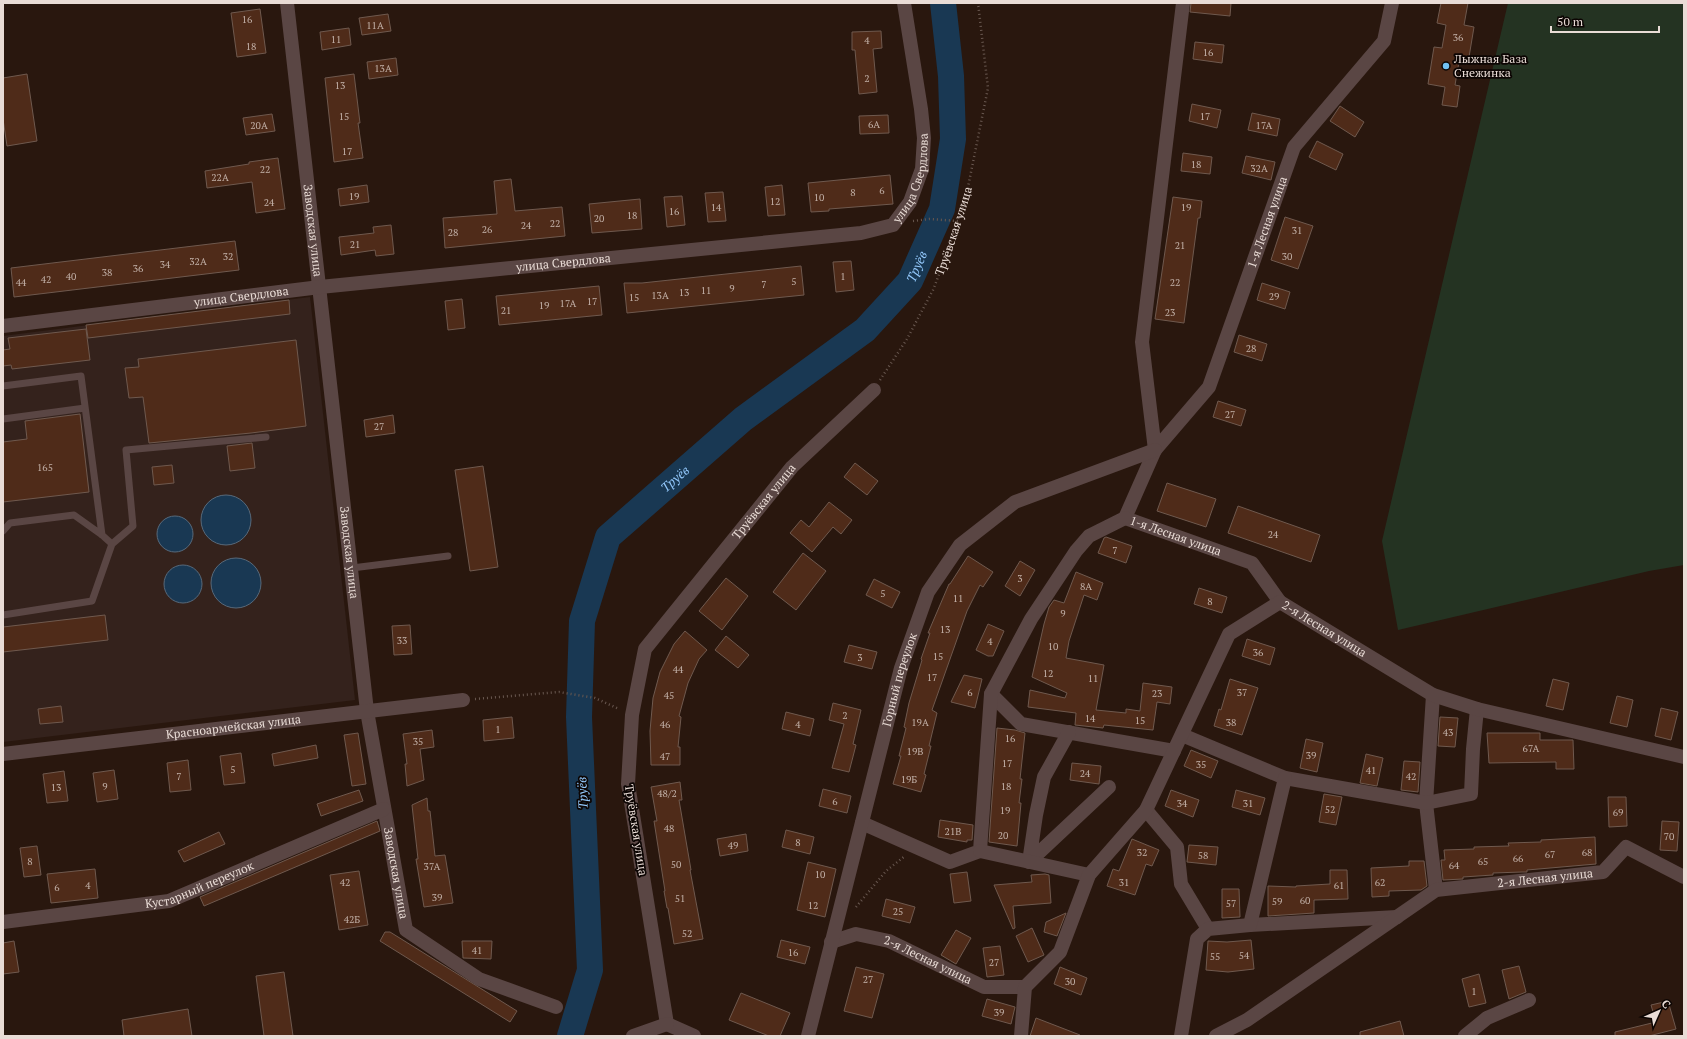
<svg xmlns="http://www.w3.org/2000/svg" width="1687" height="1039" font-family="'PT Serif',serif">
<rect width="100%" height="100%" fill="#29170e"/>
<path fill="#34221c" d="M310,297L355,700L3,742V336Z"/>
<path fill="#243322" d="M1508,3H1684V565L1649,571L1398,630L1382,541Z"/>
<path fill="#193853" stroke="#57697a" d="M201 520a25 25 0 1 1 50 0a25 25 0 1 1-50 0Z
M157 534a18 18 0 1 1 36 0a18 18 0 1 1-36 0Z
M211 583a25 25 0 1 1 50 0a25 25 0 1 1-50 0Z
M164 584a19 19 0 1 1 38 0a19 19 0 1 1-38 0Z"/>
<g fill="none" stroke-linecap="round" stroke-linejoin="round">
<path stroke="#193853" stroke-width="26" id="s1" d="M570,1036L590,970L579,717L582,621L608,537L743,419L865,330L910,281L942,209L953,139L951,76L943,3"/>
</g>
<path fill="#4f2b19" stroke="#6f594e" d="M1191,3H1231L1230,16L1190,12Z
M1441,3H1468L1464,25L1474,27L1469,57L1460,56L1455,85L1460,86L1457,107L1442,105L1445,87L1428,84L1434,47L1442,48L1446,25L1437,23Z
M260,9L266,53L237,57L231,13Z
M388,14L391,31L362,35L359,18Z
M349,28L351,45L322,50L320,32Z
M881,31L882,48L873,49L877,92L859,94L855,50H852V32Z
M1195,42L1224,45L1222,63L1193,59Z
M396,58L398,75L369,79L367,62Z
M27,74L37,141L7,146L3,119V78Z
M354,74L360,123H358L363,158L334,162L325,78Z
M1192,104L1221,110L1217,128L1189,121Z
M1340,106L1364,122L1355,137L1330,121Z
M1252,113L1280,119L1277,136L1248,130Z
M272,114L275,131L246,135L243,118Z
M888,115L889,133L860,134L859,116Z
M1317,141L1343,154L1336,170L1309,157Z
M1183,153L1212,157L1210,174L1181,171Z
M1246,156L1275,162L1271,180L1242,173Z
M278,158L285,209L256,213L252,182L207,188L205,171L249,164V162Z
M890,175L893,204L829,209V211L811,212L808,183Z
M511,179L515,211L562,207L565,236L445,248L443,218L497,214L494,181Z
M367,185L369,202L340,206L338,189Z
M782,185L785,215L768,216L765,187Z
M723,192L726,221L708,222L705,193Z
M682,196L685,225L667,227L664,197Z
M1173,197L1202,201L1200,218H1198L1184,323L1155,319Z
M640,199L642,229L592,233L589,204Z
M1285,217L1313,226L1298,269L1271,260Z
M391,225L394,254L376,256L375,250L341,255L339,237L374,233L373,227Z
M235,241L239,270L14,297L11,268Z
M851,261L854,290L836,292L833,262Z
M801,266L804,295L627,313L624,283H642Z
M1262,283L1290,292L1285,309L1257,300Z
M599,286L602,315L499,325L496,296Z
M462,299L465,328L448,330L445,301Z
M289,300L290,314L88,338L86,325Z
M86,329L90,360L12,369L11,365L3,366V350L10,349L8,338Z
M1239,335L1267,344L1262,361L1234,352Z
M296,340L306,426L251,433L149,443L143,397L129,398L125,368L139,367L138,359Z
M1218,401L1246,410L1241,426L1213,417Z
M80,414L89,492L3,502V442L27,439L25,421Z
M393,415L395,433L366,437L364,420Z
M252,443L255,468L230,471L227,446Z
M855,463L878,481L867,495L844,477Z
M172,465L174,483L154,485L152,467Z
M483,466L498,567L470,571L455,470Z
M1167,483L1216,499L1206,527L1157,511Z
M829,502L852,520L841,534L833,527L812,552L790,533L801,520L809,527Z
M1238,506L1320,535L1311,562L1228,533Z
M1106,537L1132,546L1126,563L1098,553L1104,538Z
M803,553L826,571L796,610L773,592Z
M968,556L993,572L983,587L980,585L967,611L932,710L937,713L929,746H931L924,774L926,775L921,792L893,784L901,756H899L906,728L904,727L909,703L922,660L921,659L930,633H928L949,584H950Z
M1020,561L1035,570L1020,596L1005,586Z
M1076,572L1103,583L1097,600L1084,595L1069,641L1066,658L1104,665L1096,710L1126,713V709L1140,711L1143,683L1172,687L1170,704L1157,702L1153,730L1104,725L1103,728L1075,725L1076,713L1028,707L1030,690L1065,698L1067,693L1032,677L1044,624L1049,607L1054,600L1064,603Z
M726,578L748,596L722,630L699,611Z
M874,579L900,592L892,608L866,595Z
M1199,588L1227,597L1222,613L1194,604Z
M105,615L108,640L3,652V627Z
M988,624L1004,631L993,656H988L976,650Z
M410,625L412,654L394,655L392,626Z
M685,631L707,650L699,659L688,683L679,716L681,717L678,747H680V765H651L650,731L653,698L660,672L674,644Z
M726,636L749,655L738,668L715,650Z
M1247,639L1275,648L1270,665L1242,656Z
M849,645L877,652L872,669L844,662Z
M964,675L982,679L975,708L951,702Z
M1230,679L1258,688L1242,735L1214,726L1219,709L1221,710Z
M1553,679L1569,683L1563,710L1546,706Z
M1617,696L1633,700L1627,727L1610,723Z
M833,703L861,710L853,744L856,745L849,772L832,768L844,724L829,720Z
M61,706L63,722L40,724L38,709Z
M1661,708L1678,712L1671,740L1655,736Z
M786,712L814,719L810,736L782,729Z
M512,717L514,738L484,741L483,720Z
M1440,717L1458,718L1455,747L1438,746Z
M997,728L1015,730L1025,733L1020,779H1022L1019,803H1021L1017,846L989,842Z
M432,730L434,747L420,749L424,780L407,786L405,764H407L403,734Z
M358,733L366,784L352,786L344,735Z
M1487,733H1540V740H1573L1574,769H1556V762L1489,763Z
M1306,739L1323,743L1317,772L1300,768Z
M316,745L318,758L274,766L272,754Z
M1191,750L1218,761L1211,778L1184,766Z
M241,753L245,783L224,785L220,756Z
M1366,754L1383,758L1377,786L1360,783Z
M188,760L191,790L170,792L167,763Z
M1404,761L1420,762L1418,792L1401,790Z
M1072,763L1101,766L1099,784L1070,780Z
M114,770L118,799L97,802L93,773Z
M64,771L68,801L47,803L43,774Z
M680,782L682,800H679L691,870H690L703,939L674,944L668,908H667L664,891H665L654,821H657L651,787Z
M823,789L851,796L847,813L819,806Z
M359,790L363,801L321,816L317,804Z
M1171,790L1199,800L1193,817L1165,806Z
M1236,790L1265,798L1260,815L1232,807Z
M1324,794L1342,797L1336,825L1319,822Z
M1608,797H1626L1627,826L1609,827Z
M427,798L428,811H430L435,856L445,855L453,903L424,907L416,859H418L412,805Z
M940,820L973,825L972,840H967V842L938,837Z
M377,821L380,831L204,906L200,897Z
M1662,821L1679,822L1677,851L1660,850Z
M786,830L814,837L810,854L782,847Z
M219,832L225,844L184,862L178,851Z
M746,834L748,851L720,856L717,839Z
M1595,837L1596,864L1527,870V872H1522L1493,873V875L1463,877V879L1443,880L1441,860H1445L1444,850L1474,849V847L1509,846L1508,843L1541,842V840Z
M1132,839L1159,850L1152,866L1146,864L1135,895L1107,886L1113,869L1119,871Z
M1189,845L1218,847L1216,865L1187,862Z
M37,846L41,875L24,877L20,848Z
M1409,861H1424L1427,886L1421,890L1389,891V896L1372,897L1371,868L1409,866Z
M808,862L836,869L825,917L797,910Z
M95,869L98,898L51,903L47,874Z
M1330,870H1347L1348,899L1314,900V913L1268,916V886L1296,887V886L1330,884Z
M359,871L368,925L339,930L330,875Z
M967,872L971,901L954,903L950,874Z
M1045,874L1049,875L1051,903L1013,906L1015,928L1013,929L994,885L1032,882L1031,875Z
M1222,889H1239L1240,917L1222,918Z
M886,899L915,907L910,923L882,916Z
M1066,913L1057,936L1044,932L1046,922Z
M1032,928L1044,955L1028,962L1016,936Z
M956,930L971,938L956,964L941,955Z
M385,932H390L517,1011L510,1022L380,941Z
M781,940L810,947L805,964L777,957Z
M1251,940L1254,969L1228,972L1206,970L1208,941L1227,942Z
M14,941L19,972L3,974V943Z
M462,941H492L491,959L463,958Z
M1000,946L1004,975L987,977L983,948Z
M1519,966L1526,992L1509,999L1502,970Z
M856,967L884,974L872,1018L844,1011Z
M1060,967L1087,978L1081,995L1054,984Z
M284,972L293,1036H264L256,976Z
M1479,974L1486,1003L1469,1007L1462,979Z
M741,993L790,1013L780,1036H769L729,1020Z
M987,999L1015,1007L1011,1024L982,1016Z
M1668,1001L1676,1029L1649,1036H1615V1032L1656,1022L1651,1005Z
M188,1009L192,1036H124L122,1020Z
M1036,1018L1080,1035V1036H1030Z
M1400,1021L1404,1036H1360V1032Z"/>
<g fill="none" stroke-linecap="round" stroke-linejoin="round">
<g stroke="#695850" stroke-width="2.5" stroke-dasharray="1 3" stroke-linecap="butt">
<path d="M913,221L929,219L958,221"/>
<path id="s2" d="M880,380L907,339L933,290L947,254L967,192L988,88L978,3"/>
<path d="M475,699L559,692L595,698L619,709"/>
<path d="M856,907L886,871L905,856"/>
</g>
<path stroke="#5a4644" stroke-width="7" d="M3,386L81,376L102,535
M3,419L85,408
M3,531L10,523L74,515L102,535L112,544L133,526L126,450L266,437
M352,568L448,556
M3,615L92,601L112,544"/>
<g stroke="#5a4644" stroke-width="14">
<path id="s3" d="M287,3L367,711L406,930L479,979L556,1007"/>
<path id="s4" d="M1183,3L1142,342L1155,450L1209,387L1294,147L1384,41L1392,3"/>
<path id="s5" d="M3,326L320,287L861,233L893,225L910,202L922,169L924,138L921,109L904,3"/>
<path id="s6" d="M1155,450L1125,518L1252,563L1280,602"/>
<path d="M991,694L1021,724L1174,751"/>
<path d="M1433,695L1426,803L1436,890"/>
<path d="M1069,732L1044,777L1036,815L1029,862L1109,787"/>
<path d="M1182,735L1285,778L1426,803L1471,794L1473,749L1477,709"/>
<path id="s7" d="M3,754L463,700"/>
<path d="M1146,810L1177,847L1181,884L1208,929"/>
<path d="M862,823L950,862L980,851L991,694L1031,619L1076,551L1089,536L1125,518"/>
<path d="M980,851L1089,875"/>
<path id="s8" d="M3,922L169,901L384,809"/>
<path d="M1250,925L1397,917"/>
<path id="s9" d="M831,942L856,934L889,941L984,987H1025"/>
<path id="s10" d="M667,1024L628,784L632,715L645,649L792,467L874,390"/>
<path d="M667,1024L694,1036"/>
<path d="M633,1036L667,1024"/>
<path id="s11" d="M808,1036L901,668L928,592L960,545L1015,502L1155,450"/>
<path id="s12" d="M1021,1036L1025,987L1060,952L1089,875L1146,810L1229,634L1280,602L1433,695L1477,709L1684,757"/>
<path d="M1181,1036L1197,939L1208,929L1250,925L1285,778"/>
<path id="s13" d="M1216,1036L1247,1020L1436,890L1603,872L1626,847L1684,877"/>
<path d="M1465,1036L1487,1018L1529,1000"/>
</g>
</g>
<circle fill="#71c1f4" stroke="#0c0503" stroke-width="1.5" cx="1446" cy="66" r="4"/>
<g text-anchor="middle" stroke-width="3.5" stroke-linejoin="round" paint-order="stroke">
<g font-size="10" fill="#c2b0a7">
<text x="247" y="23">16</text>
<text x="375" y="29">11А</text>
<text x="1458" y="41">36</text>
<text x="336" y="43">11</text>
<text x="867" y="44">4</text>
<text x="251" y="50">18</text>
<text x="1208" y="56">16</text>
<text x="383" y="72">13А</text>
<text x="867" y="82">2</text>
<text x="340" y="89">13</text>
<text x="344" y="120">15</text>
<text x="1205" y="120">17</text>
<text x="874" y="128">6А</text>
<text x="259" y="129">20А</text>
<text x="1264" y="129">17А</text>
<text x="347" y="155">17</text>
<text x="1196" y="168">18</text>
<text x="1259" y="172">32А</text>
<text x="265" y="173">22</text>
<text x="220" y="181">22А</text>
<text x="882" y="194">6</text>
<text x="853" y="196">8</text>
<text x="354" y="200">19</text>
<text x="819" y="201">10</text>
<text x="775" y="205">12</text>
<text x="269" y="206">24</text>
<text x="716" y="211">14</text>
<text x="1186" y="211">19</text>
<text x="674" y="215">16</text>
<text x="632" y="219">18</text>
<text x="599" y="222">20</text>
<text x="555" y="227">22</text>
<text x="526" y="229">24</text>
<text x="487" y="233">26</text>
<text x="1297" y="234">31</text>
<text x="453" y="236">28</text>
<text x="355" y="248">21</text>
<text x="1180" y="249">21</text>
<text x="228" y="260">32</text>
<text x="1287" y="260">30</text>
<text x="198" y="265">32А</text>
<text x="165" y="268">34</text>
<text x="138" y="272">36</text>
<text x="107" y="276">38</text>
<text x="71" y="280">40</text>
<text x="843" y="280">1</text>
<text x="46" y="283">42</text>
<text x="794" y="285">5</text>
<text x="21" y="286">44</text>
<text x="1175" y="286">22</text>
<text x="764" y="288">7</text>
<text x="732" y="292">9</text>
<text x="706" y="294">11</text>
<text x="684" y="296">13</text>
<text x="660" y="299">13А</text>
<text x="1274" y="300">29</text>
<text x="634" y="301">15</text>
<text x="592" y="305">17</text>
<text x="568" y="307">17А</text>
<text x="544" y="309">19</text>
<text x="506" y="314">21</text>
<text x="1170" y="316">23</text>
<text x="1251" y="352">28</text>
<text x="1230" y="418">27</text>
<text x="379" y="430">27</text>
<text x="45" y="471">165</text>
<text x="1273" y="538">24</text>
<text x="1115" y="554">7</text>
<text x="1020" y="582">3</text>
<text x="1086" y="590">8А</text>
<text x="883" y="597">5</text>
<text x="958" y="602">11</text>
<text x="1210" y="605">8</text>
<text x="1063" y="617">9</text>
<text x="945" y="633">13</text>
<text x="402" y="644">33</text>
<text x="990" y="645">4</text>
<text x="1053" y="650">10</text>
<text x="1258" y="656">36</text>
<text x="938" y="660">15</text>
<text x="860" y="661">3</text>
<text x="678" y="673">44</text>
<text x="1048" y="677">12</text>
<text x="932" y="681">17</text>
<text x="1093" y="682">11</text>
<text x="970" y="696">6</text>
<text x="1242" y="696">37</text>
<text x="1157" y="697">23</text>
<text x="669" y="699">45</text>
<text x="845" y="719">2</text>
<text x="1090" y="722">14</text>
<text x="1140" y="724">15</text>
<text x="920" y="726">19А</text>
<text x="1231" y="726">38</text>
<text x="665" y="728">46</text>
<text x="798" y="728">4</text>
<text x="498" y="733">1</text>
<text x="1448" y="736">43</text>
<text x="1010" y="742">16</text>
<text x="418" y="745">35</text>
<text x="1531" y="752">67А</text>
<text x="915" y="755">19В</text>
<text x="1311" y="759">39</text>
<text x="665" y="760">47</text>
<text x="1007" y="767">17</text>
<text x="1201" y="768">35</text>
<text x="233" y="773">5</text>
<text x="1371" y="774">41</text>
<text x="1085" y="777">24</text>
<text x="179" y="780">7</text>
<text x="1411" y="780">42</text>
<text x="909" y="783">19Б</text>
<text x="105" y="790">9</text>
<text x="1006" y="790">18</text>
<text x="56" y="791">13</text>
<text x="667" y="797">48/2</text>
<text x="835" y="805">6</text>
<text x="1182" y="807">34</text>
<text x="1248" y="807">31</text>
<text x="1330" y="813">52</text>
<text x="1005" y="814">19</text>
<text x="1618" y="816">69</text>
<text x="669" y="832">48</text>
<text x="953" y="835">21В</text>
<text x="1003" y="839">20</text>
<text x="1669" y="840">70</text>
<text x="798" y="846">8</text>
<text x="733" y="849">49</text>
<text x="1142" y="856">32</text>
<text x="1587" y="856">68</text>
<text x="1550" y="858">67</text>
<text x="1203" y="859">58</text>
<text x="1518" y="862">66</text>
<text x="30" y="865">8</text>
<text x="1483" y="865">65</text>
<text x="676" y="868">50</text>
<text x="1454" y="869">64</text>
<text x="432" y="870">37А</text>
<text x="820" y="878">10</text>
<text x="345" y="886">42</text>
<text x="1124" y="886">31</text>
<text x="1380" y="886">62</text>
<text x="88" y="889">4</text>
<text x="1339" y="889">61</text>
<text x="57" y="891">6</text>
<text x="437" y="901">39</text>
<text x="680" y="902">51</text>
<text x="1305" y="904">60</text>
<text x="1277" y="905">59</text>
<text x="1231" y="907">57</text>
<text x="813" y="909">12</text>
<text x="898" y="915">25</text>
<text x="352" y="923">42Б</text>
<text x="687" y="937">52</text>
<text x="477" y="954">41</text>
<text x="793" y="956">16</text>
<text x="1244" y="959">54</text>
<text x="1215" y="960">55</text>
<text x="994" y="966">27</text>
<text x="868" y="983">27</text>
<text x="1070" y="985">30</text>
<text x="1474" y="995">1</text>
<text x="999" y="1016">39</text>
</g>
<g font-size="12" fill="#e9dcd6" stroke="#0c0503" text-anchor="start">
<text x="1454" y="63">Лыжная База<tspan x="1454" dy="14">Снежинка</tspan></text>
</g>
<g font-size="12" fill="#e9dcd6" stroke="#0c0503">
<text dy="4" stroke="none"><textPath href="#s5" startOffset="948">улица Свердлова</textPath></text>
<text dy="4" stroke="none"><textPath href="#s4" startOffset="708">1-я Лесная улица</textPath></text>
<text dy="4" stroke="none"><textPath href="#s3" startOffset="229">Заводская улица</textPath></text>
<text dy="4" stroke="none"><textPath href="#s2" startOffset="167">Труёвская улица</textPath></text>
<text dy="4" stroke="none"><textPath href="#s5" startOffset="564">улица Свердлова</textPath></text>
<text dy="4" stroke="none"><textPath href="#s5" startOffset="240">улица Свердлова</textPath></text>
<text dy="4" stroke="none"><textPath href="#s10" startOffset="569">Труёвская улица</textPath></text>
<text dy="4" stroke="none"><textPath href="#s6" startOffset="128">1-я Лесная улица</textPath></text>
<text dy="4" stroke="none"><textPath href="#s3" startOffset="553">Заводская улица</textPath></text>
<text dy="4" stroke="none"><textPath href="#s12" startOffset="574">2-я Лесная улица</textPath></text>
<text dy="4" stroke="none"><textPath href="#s11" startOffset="368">Горный переулок</textPath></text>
<text dy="4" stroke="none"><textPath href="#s7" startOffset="232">Красноармейская улица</textPath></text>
<text transform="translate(636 830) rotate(81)" y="4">Труёвская улица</text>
<text dy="4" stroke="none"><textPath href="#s3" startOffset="877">Заводская улица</textPath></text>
<text dy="4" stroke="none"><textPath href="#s13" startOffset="374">2-я Лесная улица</textPath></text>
<text dy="4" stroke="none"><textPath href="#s8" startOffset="201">Кустарный переулок</textPath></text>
<text dy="4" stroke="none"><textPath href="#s9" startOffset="103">2-я Лесная улица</textPath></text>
</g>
<g font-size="13" font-style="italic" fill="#92c7fa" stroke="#0c0503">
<text dy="5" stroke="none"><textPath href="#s1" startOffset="919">Труёв</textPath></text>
<text dy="5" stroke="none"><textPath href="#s1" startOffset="595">Труёв</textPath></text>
<text transform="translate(582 793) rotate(-93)" y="5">Труёв</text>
</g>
</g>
<rect width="1687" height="1039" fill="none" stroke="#e9dcd6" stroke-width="8"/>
<g transform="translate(1659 1011) rotate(45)" stroke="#0c0503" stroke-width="3" paint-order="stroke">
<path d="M0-3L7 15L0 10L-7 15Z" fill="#e9dcd6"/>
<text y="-6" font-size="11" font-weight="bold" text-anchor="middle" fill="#e9dcd6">С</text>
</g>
<path d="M1551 26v6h108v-6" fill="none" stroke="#e9dcd6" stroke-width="2"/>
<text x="1557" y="26" font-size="12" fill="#e9dcd6" stroke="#0c0503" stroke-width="3" paint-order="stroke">50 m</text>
</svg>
